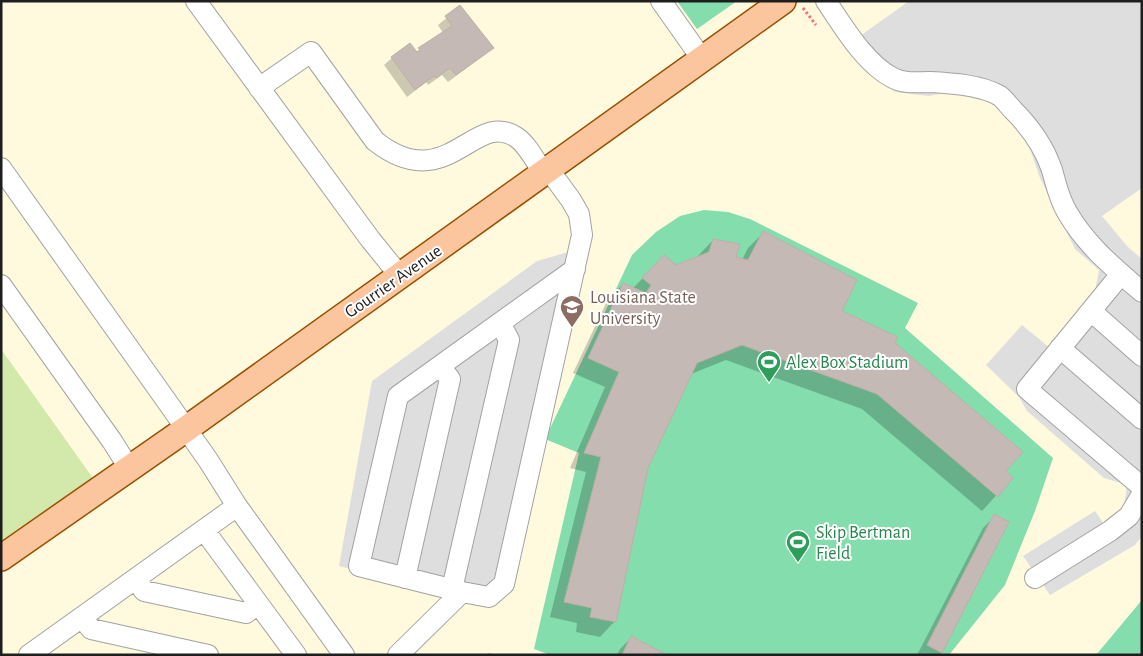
<svg xmlns="http://www.w3.org/2000/svg" width="1143" height="656" font-family="'Alegreya Sans',sans-serif">
<rect width="100%" height="100%" fill="#efeae4"/>
<path fill="#fffade" d="M1,1H1142V655H1Z"/>
<path fill="#d2e9ab" d="M1,349L95,481L1,544Z"/>
<path fill="#83ddad" d="M677,1H737L697,29Z
M704,210L728,212L750,219L918,303L905,328L1053,458L1035,511L1005,585L949,655H550L534,649L579,453L545,439L632,255L656,232L680,216Z
M1142,600V655H1096Z"/>
<path fill="#dedede" d="M909,1H1142V188L1102,216L1128,247L1142,259V536L1135,545L1050,595L1023,556L1095,511L1104,524L1124,506L1127,485L1104,478L1027,411L1019,397L986,365L1022,325L1050,348L1094,297L1099,270L1075,249L1040,178L1030,149L1018,125L991,103L956,90L929,96L895,92L869,74L846,46Z
M586,247L493,604L339,566L372,381L537,261Z"/>
<path fill="#0003" d="M460,7L492,48L484,55L448,82L442,75L428,85L426,82L407,97L384,65L392,58L416,52L443,33L438,25Z
M763,233L840,312L894,343L1012,478L982,511L862,409L726,360L691,374L647,467L615,621L600,637L576,632L577,623L550,617L586,472L570,468L605,387L573,373L608,299L623,284L633,288L664,257L675,266L697,257L713,240L734,258L742,260L748,248Z
M995,516L1008,523L941,653L939,655H917L983,528Z
M631,638L665,655H617L620,649Z
M488,653L498,655H486Z"/>
<path fill="#c4b9b4" stroke="#c1aea7" d="M460,5L494,48L456,75L450,68L436,78L434,76L415,90L391,57L410,43L417,52L420,50L418,48L452,26L445,16Z
M763,231L857,280L842,311L898,337L895,343L1023,452L1006,471L1013,478L998,497L877,394L742,345L697,363L648,468L616,622L590,617L592,608L564,602L601,457L584,453L619,372L588,358L623,283L646,293L651,285L642,278L664,255L676,265L709,252L713,239L740,244L736,257L748,260Z
M994,514L1009,522L942,653L927,645Z
M631,636L667,655H622Z"/>
<g fill="none" stroke-linecap="round" stroke-linejoin="round">
<g stroke="#a2a2a2" stroke-width="22">
<path id="minor" d="M196,1L370,239L400,276
M661,1L702,59
M826,1C843,26 865,64 893,78C905,84 917,82 930,82C951,83 982,85 1000,96C1005,100 1009,106 1013,110C1031,128 1044,146 1052,170C1056,184 1059,199 1067,212C1086,245 1113,267 1142,292
M259,88L311,52L375,141C447,198 474,109 516,137C528,145 536,162 544,174
M1,168L168,403L208,460L237,506L344,655
M1121,274L1027,389L1142,487
M1,285L112,441L129,468
M1091,311L1142,356
M1060,348L1142,419
M204,530L296,655
M405,578L450,379L440,366
M1035,578L1110,531L1129,516L1142,494
M136,579L144,591L246,613L258,604
M452,589L509,340L500,323
M462,592L359,566L398,396L575,269
M82,617L91,629L208,655
M29,655L237,506
M398,655L462,592L489,597L504,584L582,235L579,214L571,200L549,170"/>
</g>
<g stroke="#975002" stroke-width="28">
<path id="major" d="M1,558L186,429L783,1"/>
</g>
<path stroke="#f86c72" stroke-width="3" stroke-dasharray="2.5 2.5" stroke-linecap="butt" d="M803,8L816,25"/>
<use href="#minor" stroke="#fff" stroke-width="20"/>
<use href="#major" stroke="#fbc59e" stroke-width="25"/>
</g>
<defs>
<g id="university-pin" transform="scale(1.25)"><path d="M0 17L-7.5 6A9.5 9.5 0 1 1 7.5 6Z" fill="#8d6e63" stroke="#fff"/><path d="M0-5L7-2L0 1L-7-2ZM-4 1L0 2.5L4 1V4Q0 6-4 4Z" fill="#fff"/></g>
<g id="stadium-pin" transform="scale(1.25)"><path d="M0 17L-7.5 6A9.5 9.5 0 1 1 7.5 6Z" fill="#2e9e5b" stroke="#fff"/><path d="M0-5a6.5 5 0 1 0 0 10a6.5 5 0 1 0 0-10ZM-3.5-1.8h7v3.6h-7Z" fill="#fff"/></g>
</defs>
<g fill-rule="evenodd">
<use href="#university-pin" x="572" y="307"/>
<use href="#stadium-pin" x="769" y="362"/>
<use href="#stadium-pin" x="798" y="542"/>
</g>
<g text-anchor="middle" stroke-width="4" stroke-linejoin="round" paint-order="stroke">
<g font-size="18" fill="#1e1e1e" stroke="#fff">
<text transform="translate(393 281) rotate(-35)" y="6">Gourrier Avenue</text>
</g>
<g font-size="18" fill="#785e54" stroke="#fff" text-anchor="start">
<text x="590" y="303">Louisiana State<tspan x="590" dy="21">University</tspan></text>
</g>
<g font-size="18" fill="#27864d" stroke="#fff" text-anchor="start">
<text x="786" y="368">Alex Box Stadium</text>
<text x="816" y="538">Skip Bertman<tspan x="816" dy="21">Field</tspan></text>
</g>
</g>
<rect width="1143" height="656" fill="none" stroke="#1e1e1e" stroke-width="5"/>
</svg>
